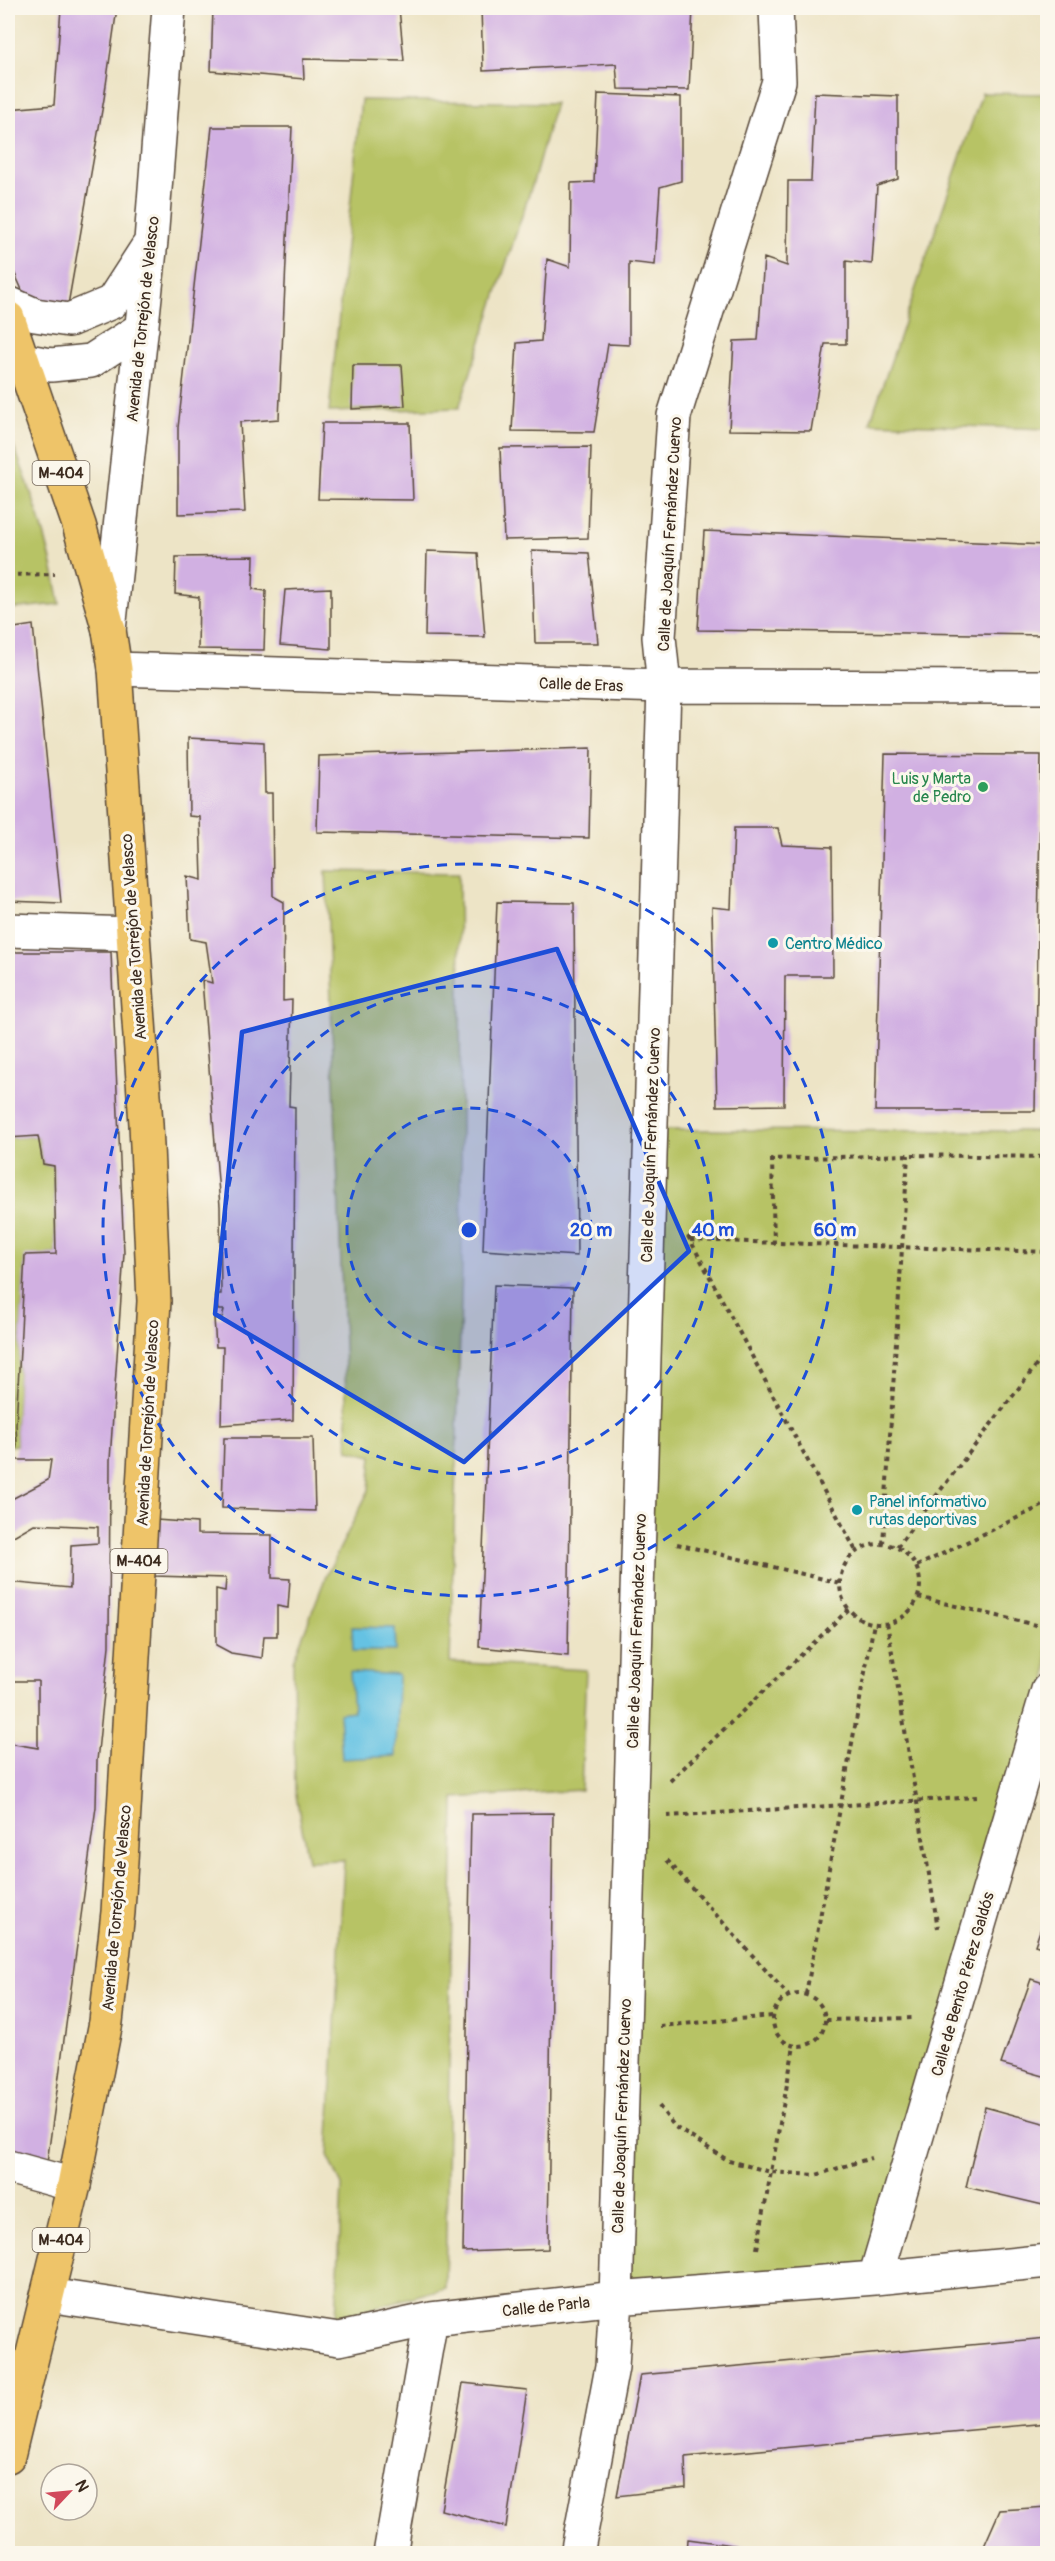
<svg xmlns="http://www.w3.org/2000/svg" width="1055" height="2561" font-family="Pangolin,sans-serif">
<rect width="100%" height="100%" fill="#fbf7ec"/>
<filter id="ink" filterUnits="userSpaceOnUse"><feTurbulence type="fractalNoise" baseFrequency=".0167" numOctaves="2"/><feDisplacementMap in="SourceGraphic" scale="12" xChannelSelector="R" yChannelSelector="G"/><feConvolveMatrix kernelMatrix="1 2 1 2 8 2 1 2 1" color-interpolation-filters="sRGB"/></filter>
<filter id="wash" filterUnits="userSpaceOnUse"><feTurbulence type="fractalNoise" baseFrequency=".008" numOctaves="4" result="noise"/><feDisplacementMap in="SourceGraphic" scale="24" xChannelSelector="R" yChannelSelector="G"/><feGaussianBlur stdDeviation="1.35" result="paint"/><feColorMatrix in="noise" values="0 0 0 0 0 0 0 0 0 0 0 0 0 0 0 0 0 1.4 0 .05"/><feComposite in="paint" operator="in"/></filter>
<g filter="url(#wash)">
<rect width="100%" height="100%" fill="#ede4c6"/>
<path fill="#b7c365" stroke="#797642" stroke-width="1.5" d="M982,93L1047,94V429L870,423Z
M361,100L555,103L535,176L459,408L329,412Z
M8,432C32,491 49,541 60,604L8,609Z
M326,871L459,873L462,1266L450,1662L586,1670L581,1790L454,1798L445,2288L336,2318L342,2185L328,2156L344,1860L308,1861L295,1790L293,1661L326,1576L369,1490L372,1456L348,1450Z
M651,1130L1047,1131V1696L875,2278L616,2298Z
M38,1136L43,1164L54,1166L56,1254L25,1256L16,1425L17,1445L8,1446V1138Z"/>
<path fill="#65c2e3" stroke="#507680" stroke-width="1.5" d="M352,1627L395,1628L396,1651H353Z
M350,1672L398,1675L396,1756L342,1759L339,1713L353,1711Z"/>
<g id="blocks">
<path fill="#d1b0e2" d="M61,8H117L104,99L68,305L30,308L8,258V109L54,105Z
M213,8H399L404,61L303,59L304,79L211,71Z
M481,8H693L689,90L618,89L616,64L483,71Z
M815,93L898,96V179L877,186L872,264L846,261V344H825L811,431L729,430L734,341L758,340L764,258L787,266L788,181H811Z
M598,94L681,97V181L660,187L655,265L629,262V345L608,344L594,432L512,431L517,343L541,341L547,259L570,267L571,183L594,182Z
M212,127H292L279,419L240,422L245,512L178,514V428Z
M353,365H402L405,406L352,409Z
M322,423H410L413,500L318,499Z
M591,447L588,538L504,540L500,448Z
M704,531L1047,545V635L698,630Z
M427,551L478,553L485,637L425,636Z
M532,551L589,553L598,643H535Z
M254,556L253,589L266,591L264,650L198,649L199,597L175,594L176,557Z
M331,588V649L280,645L285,590Z
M33,625L61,903L8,901V629Z
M188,738L264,742L265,793H272L273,896L284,902L283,1001L292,1000L289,1106L295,1107L293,1420L221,1425L223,1347H216L214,1318H222L224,1310H218L215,1294H221L220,1206L202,980L212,983L206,942L190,939L187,876L202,880L200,817L189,816Z
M591,748L589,838L317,832L319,756Z
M885,754L1041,755L1035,1111H875Z
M734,828H778L782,845L832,847L833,976H785L784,1105L717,1106L712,907L731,909Z
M497,902L574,903L577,1256L483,1250Z
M8,952H111L124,1253L110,1460L109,1646L97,1761L96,1807L47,2163L8,2155V1743L38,1748V1681H8V1582L70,1588L71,1545L98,1543V1527L34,1524L10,1538L8,1553V1501L48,1480L51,1460H14L17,1445L16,1425L25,1255L56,1254L54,1166L43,1164L38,1136L8,1138L11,1065H8Z
M494,1285L573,1288L568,1656L479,1647Z
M224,1438H313L315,1511L222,1508Z
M156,1520L197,1523V1534L272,1535V1578L290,1579L288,1608L277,1606V1636H264L262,1658L231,1653L216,1645V1589L225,1591L226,1578L154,1576Z
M553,1813L548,2249L463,2252L471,1814Z
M1047,1911V1949L1035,1945Z
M1031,1979L1047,1984V2077L1001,2064Z
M985,2107L1047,2124V2206L966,2187Z
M1047,2338V2423L685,2457L686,2488L617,2496L640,2375Z
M463,2383L527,2390L506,2527L441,2510Z
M1047,2507V2553H981L1000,2510Z
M688,2539L784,2552V2553H687Z"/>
</g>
</g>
<g filter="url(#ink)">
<use href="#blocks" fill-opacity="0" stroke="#564637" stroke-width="1.5"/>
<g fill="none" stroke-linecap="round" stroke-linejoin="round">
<g stroke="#564637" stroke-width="36">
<path id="street" d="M8,303L35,315L69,320L112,302L147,248
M22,360L51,365L91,361L142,328
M109,630L151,241L169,8
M115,669L664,686L1048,687
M8,930L132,934
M8,2167L74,2185
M875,2278L1048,1690
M48,2295L339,2339L431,2319L616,2298L875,2278L1048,2261
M390,2554L431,2319
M577,2554L612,2367L616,2298L664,686L659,637L674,416L779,81L776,8"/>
</g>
<g stroke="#564637" stroke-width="36">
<path id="primary" d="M8,318L79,525L109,630L115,669L146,1124L154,1301L118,1912L106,2022L74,2185L8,2456"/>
</g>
<path stroke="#564637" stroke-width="4" stroke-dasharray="4.5 4.5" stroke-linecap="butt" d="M8,575L55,574
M8,1197L11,967
M688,1236L856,1551
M690,1240L1048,1252
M774,1244L772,1159L908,1155L1048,1157
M677,1544L840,1583
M883,1544L908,1155
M840 1584a40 40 0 1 1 80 0a40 40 0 1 1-80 0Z
M897,1547L1048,1350
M917,1566L1048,1503
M918,1597L1048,1628
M887,1623L938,1928
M670,1781L849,1609
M667,1816L977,1797
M667,1860L788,1995
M773 2020a26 26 0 1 1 52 0a26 26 0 1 1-52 0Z
M806,1994L874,1623
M826,2020L913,2018
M660,2026L773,2016
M659,2106L675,2127L729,2161L771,2172L816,2175L871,2158
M757,2249L794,2046"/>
<use href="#street" stroke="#fff" stroke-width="33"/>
<use href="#primary" stroke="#eec469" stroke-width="33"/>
</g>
</g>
<path fill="#1d4ed8" fill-opacity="0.2" stroke="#1d4ed8" stroke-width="4.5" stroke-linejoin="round" d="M557,949L689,1251L464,1462L215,1314L242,1032Z"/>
<circle cx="469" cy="1230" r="122" fill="#1d4ed8" fill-opacity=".12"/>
<g fill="none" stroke="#1d4ed8" stroke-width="3" stroke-dasharray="10 8">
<circle cx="469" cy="1230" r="122"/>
<circle cx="469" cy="1230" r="244"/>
<circle cx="469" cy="1230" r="366"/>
</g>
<circle fill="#2e9e5b" stroke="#fbf7ec" stroke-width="2" cx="983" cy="787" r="6"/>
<g fill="#0f9aa8" stroke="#fbf7ec" stroke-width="2">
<circle cx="773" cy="943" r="6"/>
<circle cx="857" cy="1510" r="6"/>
</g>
<g text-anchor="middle" stroke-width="6" stroke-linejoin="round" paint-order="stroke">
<g fill="#fbf7ec" stroke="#75685c" stroke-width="1.5">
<rect x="32.5" y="461" width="57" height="24" rx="4.5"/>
<rect x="110.5" y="1549" width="57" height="24" rx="4.5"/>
<rect x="32.5" y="2228" width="57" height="24" rx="4.5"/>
</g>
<g font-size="15" font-weight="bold" fill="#3b2a1e">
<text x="61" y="478">M-404</text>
<text x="139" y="1566">M-404</text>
<text x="61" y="2245">M-404</text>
</g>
<g font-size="16" fill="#3b2a1e" stroke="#fbf7ec">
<text transform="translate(142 319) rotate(-84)" y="6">Avenida de Torrejón de Velasco</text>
<text transform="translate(669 534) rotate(-87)" y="6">Calle de Joaquín Fernández Cuervo</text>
<text transform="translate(581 684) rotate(2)" y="6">Calle de Eras</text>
<text transform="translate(133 937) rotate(-94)" y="6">Avenida de Torrejón de Velasco</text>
<text transform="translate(650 1145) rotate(-88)" y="6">Calle de Joaquín Fernández Cuervo</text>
<text transform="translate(147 1423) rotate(-87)" y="6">Avenida de Torrejón de Velasco</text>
<text transform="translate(636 1631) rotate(-88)" y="6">Calle de Joaquín Fernández Cuervo</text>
<text transform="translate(116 1908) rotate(-85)" y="6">Avenida de Torrejón de Velasco</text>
<text transform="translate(962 1984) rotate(-74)" y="6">Calle de Benito Pérez Galdós</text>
<text transform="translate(621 2116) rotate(-88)" y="6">Calle de Joaquín Fernández Cuervo</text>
<text transform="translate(546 2306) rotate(-6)" y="6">Calle de Parla</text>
</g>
<g font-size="16" fill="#27864d" stroke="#fbf7ec" text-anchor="end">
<text x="971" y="784">Luis y Marta<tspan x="971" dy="18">de Pedro</tspan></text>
</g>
<g font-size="16" fill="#0d838f" stroke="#fbf7ec" text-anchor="start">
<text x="785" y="949">Centro Médico</text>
<text x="869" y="1507">Panel informativo<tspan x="869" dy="18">rutas deportivas</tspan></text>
</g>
</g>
<circle cx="469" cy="1230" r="9" fill="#1d4ed8" stroke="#fbf7ec" stroke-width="3"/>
<g font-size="18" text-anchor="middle" font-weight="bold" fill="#1d4ed8" stroke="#fbf7ec" stroke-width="6" stroke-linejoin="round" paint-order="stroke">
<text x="591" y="1236">20 m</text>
<text x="713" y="1236">40 m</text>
<text x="835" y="1236">60 m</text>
</g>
<rect width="1055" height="2561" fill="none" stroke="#fbf7ec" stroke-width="30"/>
<g transform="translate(69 2492) rotate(64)"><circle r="28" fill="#fbf7ec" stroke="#aea59a" stroke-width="1.5"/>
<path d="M0-4.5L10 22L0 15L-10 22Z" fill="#d1495b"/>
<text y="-9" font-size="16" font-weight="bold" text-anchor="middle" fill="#3b2a1e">N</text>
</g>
</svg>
